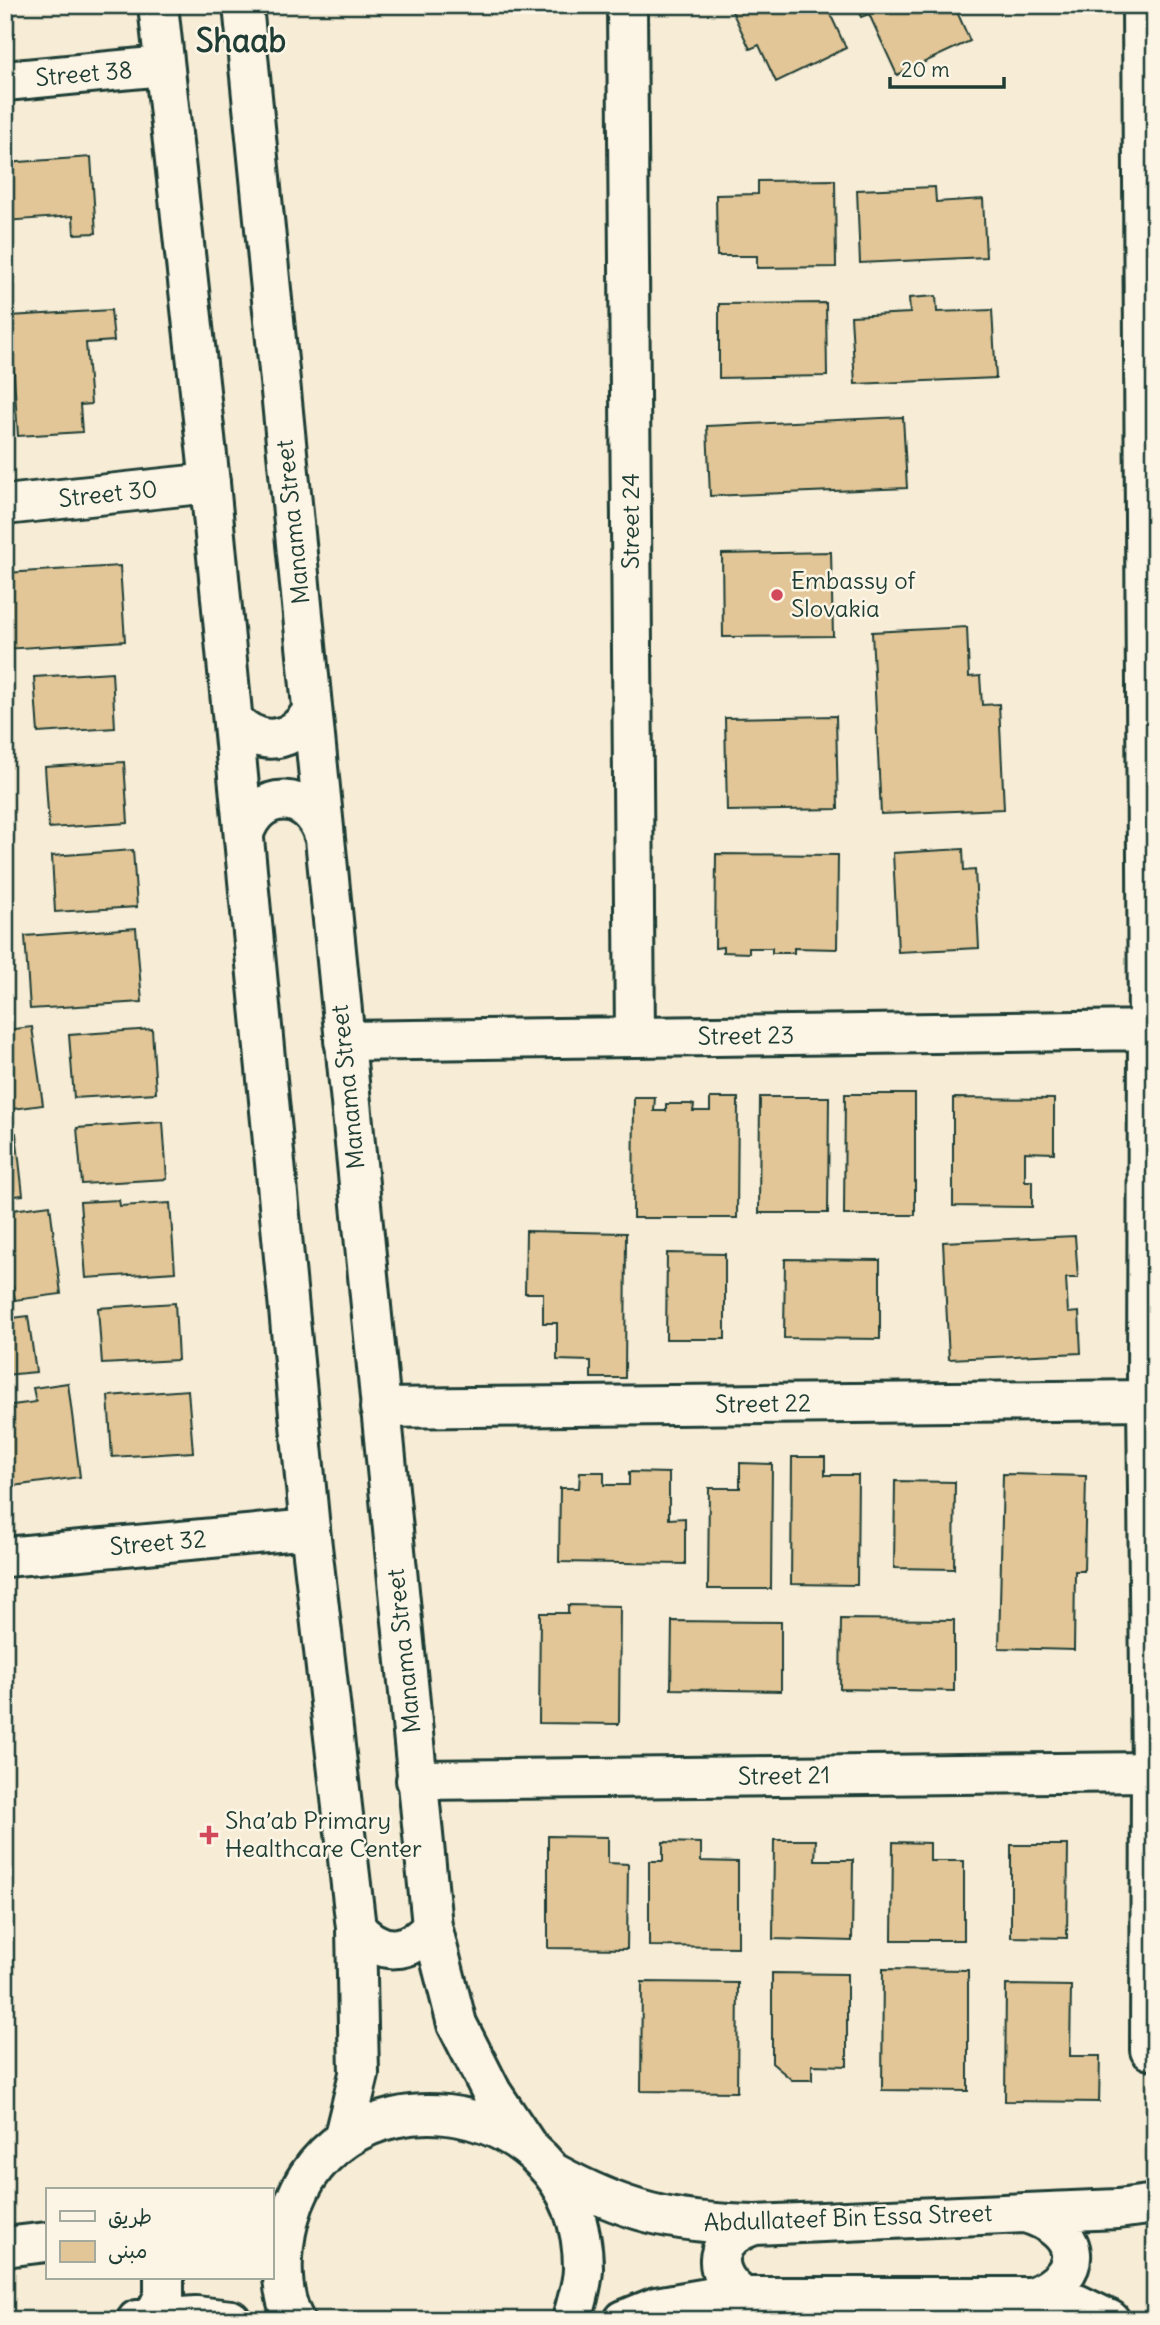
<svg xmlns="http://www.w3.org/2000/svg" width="1160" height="2325" font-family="Delius,'Playpen Sans Arabic',sans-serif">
<rect width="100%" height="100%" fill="#f7ecd5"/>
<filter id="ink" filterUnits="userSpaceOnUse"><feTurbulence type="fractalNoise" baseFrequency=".0143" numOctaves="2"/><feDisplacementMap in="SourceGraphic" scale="14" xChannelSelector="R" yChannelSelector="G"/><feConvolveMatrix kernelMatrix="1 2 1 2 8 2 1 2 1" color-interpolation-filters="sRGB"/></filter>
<g filter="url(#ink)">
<path fill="#e2c697" stroke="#1f3d34" stroke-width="2" d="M729,5H826L846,48L776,82L759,45L750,49Z
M855,5H954L970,41L897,75L869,14L861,17Z
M91,157L96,233L74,234L73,216L5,221V163Z
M835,180L836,267L757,268V256H717L716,195L758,194V181Z
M935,187L936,202L983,199L986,257L860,263L857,190Z
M936,296L937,312L992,310L996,378L855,384L851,316L910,313L909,298Z
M826,303L827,376L719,378V304Z
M111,310L114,341L86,343L91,404L80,405L82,432L18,436L10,316Z
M903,417L907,488L710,496L707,426Z
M831,552L833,636L723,637L722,554Z
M120,566L125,641L5,649V573Z
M967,627L969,677L980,676L982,705L999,704L1004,809L881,814L872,632Z
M112,672L115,728L38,733L34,677Z
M836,716L838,809L727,811L725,718Z
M124,762L128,823L49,828L45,767Z
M963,849L964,871L975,870L979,948L898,952L893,853Z
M133,850L137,907L55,912L52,856Z
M716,854L838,855L837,949L794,948V953H772V948H749V953L723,952V947L715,948Z
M136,928L142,1002L30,1009L25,936Z
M32,1027L43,1105L5,1110V1030Z
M152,1029L156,1093L74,1098L69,1035Z
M845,1094H915V1215H844Z
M634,1097H655L654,1111H666V1104H690L694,1105L693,1111H710V1098H738L737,1218H633Z
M760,1097H829L828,1213H759Z
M953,1098L1054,1099V1153L1025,1152V1181H1032V1207L953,1206Z
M163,1122L167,1179L82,1184L77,1128Z
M16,1133L23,1195L5,1197V1134Z
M119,1200L120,1206L170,1203L175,1272L86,1278L80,1202Z
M50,1205L61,1294L15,1300L13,1287L5,1288V1211Z
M526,1231L626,1233L625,1378H591V1361L557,1360V1323H543V1293H525Z
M1075,1236L1078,1278H1066L1068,1313L1079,1312L1081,1353L949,1359L943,1242Z
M667,1253L725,1254V1339H666Z
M785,1259L880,1260V1339L784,1338Z
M175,1303L178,1360L102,1364L98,1308Z
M28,1316L36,1372L5,1375V1319Z
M68,1383L80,1477L5,1487V1406L36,1402L33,1388Z
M188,1390L193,1452L112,1457L108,1396Z
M792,1457H825V1475H858L857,1585L791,1584Z
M740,1463L772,1464L771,1589H708L709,1488H740Z
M580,1472H604V1485H629V1472L669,1473V1519L685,1518V1564L559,1562L560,1488H579Z
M1003,1474L1086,1476L1084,1571H1075L1074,1650L999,1648Z
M895,1481L955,1482L954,1569L894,1568Z
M568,1605L620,1606L619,1724L539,1723L540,1613H568Z
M841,1619L954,1620V1691L840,1689Z
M672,1621L781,1622V1691L671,1689Z
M548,1836L608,1837V1863L628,1864L627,1949L548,1948Z
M774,1840H816L815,1860H853L852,1941L773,1939Z
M663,1842L701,1843V1861L738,1862V1947L649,1946V1861H663Z
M893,1842L930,1843V1861H964V1940H892Z
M1011,1845H1068L1067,1938L1011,1937Z
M883,1969L968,1970V2091L882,2090Z
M772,1973L847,1974V2066L812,2065V2080H792L772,2063Z
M642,1982L738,1983L737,2092L641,2091Z
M1006,1985L1071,1986L1070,2056H1100L1099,2102L1005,2101Z"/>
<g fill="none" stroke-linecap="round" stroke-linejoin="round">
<g stroke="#1f3d34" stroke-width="44">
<path id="street" d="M627,5L635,1037
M1142,5L1148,1030L1147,1400L1151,1772L1150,2050
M5,81L163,66
M5,505L210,483
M344,1041L1148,1030
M380,1408L1147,1400
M5,1557L310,1529
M416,1780L1151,1772"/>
</g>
<g stroke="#1f3d34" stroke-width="44">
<path id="secondary" d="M158,5L210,483L310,1529L356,1928L359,2074L343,2140
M243,5L432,1926L457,2024L492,2093L528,2147
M233,720C259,748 293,744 312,711
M244,834C258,788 311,790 324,836
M356,1928C380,1956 410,1955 432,1926
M552,2172C625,2212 671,2223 755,2225L1118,2209L1155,2204
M1025,2213C1080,2229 1090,2274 1032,2297
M5,2247L47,2242
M744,2297C708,2273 713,2237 755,2225
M153,2318L164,2296V2278
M137,2320L196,2316L231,2320
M294,2320C280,2293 281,2261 286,2232C319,2057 583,2083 583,2268C583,2284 576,2304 572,2320
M624,2320L656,2307L714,2297H1032L1077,2304L1110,2320"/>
</g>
<use href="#street" stroke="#fcf5e5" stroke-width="38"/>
<use href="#secondary" stroke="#fcf5e5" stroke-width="38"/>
</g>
</g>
<g fill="#d1495b" stroke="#fcf5e5" stroke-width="2.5">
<circle cx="777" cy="595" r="7"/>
<path d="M205.5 1824.5h7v7h7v7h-7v7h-7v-7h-7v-7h7z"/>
</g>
<g text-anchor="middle" stroke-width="5" stroke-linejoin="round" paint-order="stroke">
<g font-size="24" fill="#1f3d34" stroke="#fcf5e5">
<text transform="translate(84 74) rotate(-5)" y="8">Street 38</text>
<text transform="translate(108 494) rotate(-6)" y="8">Street 30</text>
<text transform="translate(631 521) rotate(-90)" y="8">Street 24</text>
<text transform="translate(293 522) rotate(-96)" y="8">Manama Street</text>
<text transform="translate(746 1036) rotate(-1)" y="8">Street 23</text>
<text transform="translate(348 1087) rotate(-96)" y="8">Manama Street</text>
<text transform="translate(763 1404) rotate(-1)" y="8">Street 22</text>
<text transform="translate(158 1543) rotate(-5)" y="8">Street 32</text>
<text transform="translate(404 1651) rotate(-96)" y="8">Manama Street</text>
<text transform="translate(784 1776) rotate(-1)" y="8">Street 21</text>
<text transform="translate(848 2218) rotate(-2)" y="8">Abdullateef Bin Essa Street</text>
</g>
<g font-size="24" fill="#1f3d34" stroke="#fcf5e5" text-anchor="start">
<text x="791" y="589">Embassy of<tspan x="791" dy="28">Slovakia</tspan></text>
<text x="225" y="1829">Sha’ab Primary<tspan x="225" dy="28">Healthcare Center</tspan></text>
</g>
<g font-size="32" font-weight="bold" fill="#1f3d34" stroke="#fcf5e5">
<text x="241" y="52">Shaab</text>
</g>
</g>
<rect width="1160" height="2325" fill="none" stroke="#fcf5e5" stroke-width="28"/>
<rect x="14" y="14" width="1132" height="2297" fill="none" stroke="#1f3d34" stroke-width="2.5" filter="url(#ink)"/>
<rect x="46" y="2188" width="228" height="91" fill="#fcf5e5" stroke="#a4ab9e" stroke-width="2"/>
<rect x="60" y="2211" width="35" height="10" fill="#fcf5e5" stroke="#a4ab9e" stroke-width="2"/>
<text x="108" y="2224" font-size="21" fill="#1f3d34">طريق</text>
<rect x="60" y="2241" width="35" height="21" fill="#e2c697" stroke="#a4ab9e" stroke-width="2"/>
<text x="108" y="2258" font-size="21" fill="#1f3d34">مبنى</text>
<path d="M890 77v10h114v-10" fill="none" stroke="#1f3d34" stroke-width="3.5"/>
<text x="901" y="77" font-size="21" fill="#1f3d34" stroke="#fcf5e5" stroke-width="5" paint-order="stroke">20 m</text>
</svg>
